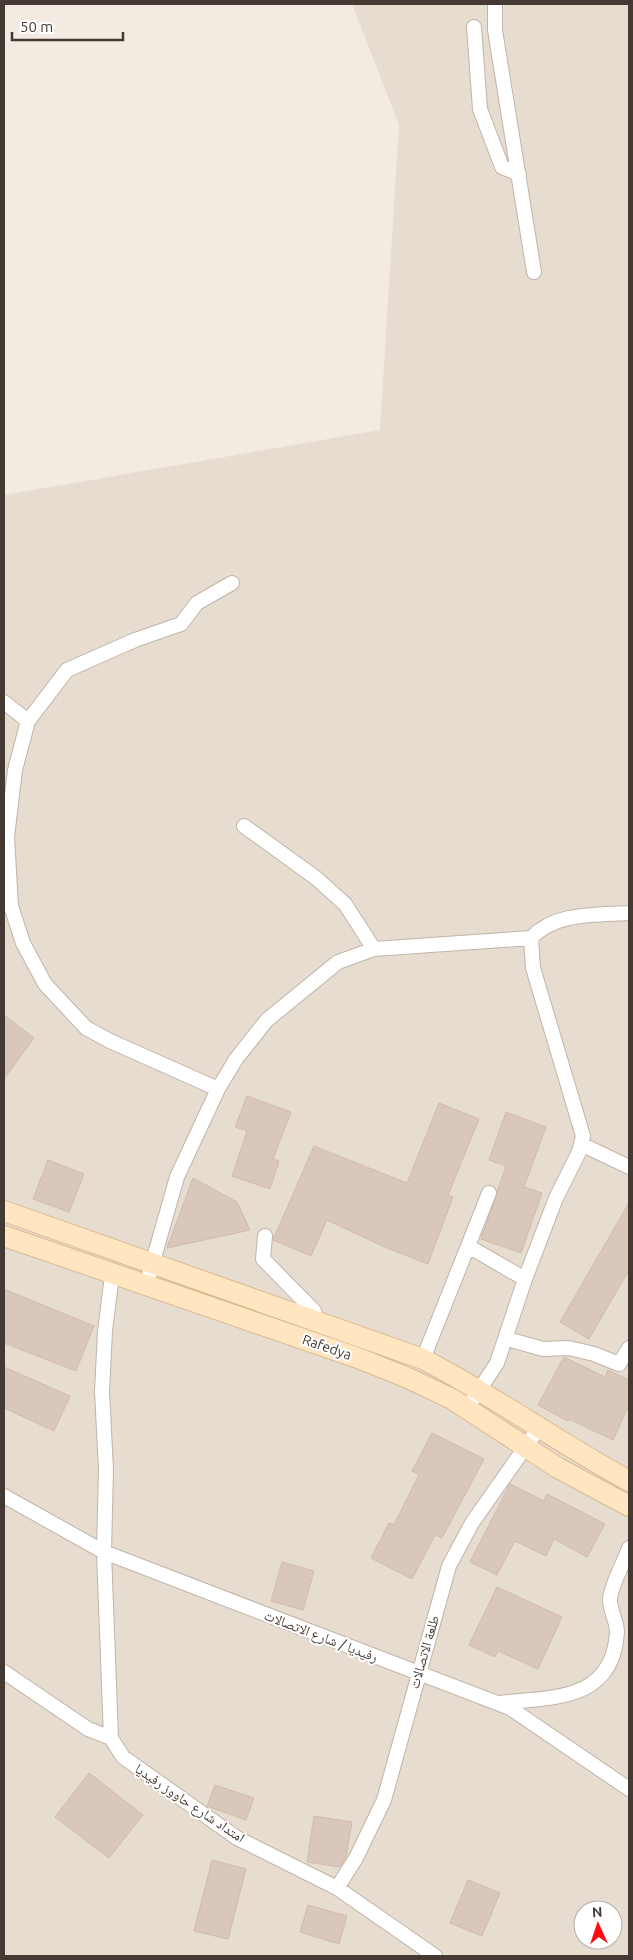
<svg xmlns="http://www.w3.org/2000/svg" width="633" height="1960" font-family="Ubuntu,'Noto Naskh Arabic',sans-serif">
<rect width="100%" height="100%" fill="#f3ebe2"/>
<path fill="#e7dcd0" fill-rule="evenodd" d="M352,4H629V1956H4V495L380,430L399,125ZM583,1910H613V1940H583Z"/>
<path fill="#d8c7ba" stroke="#d0bbaa" d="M4,1015L34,1038L4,1079Z
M247,1096L291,1112L273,1159L279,1161L270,1189L232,1176L247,1131L235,1127Z
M439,1103L479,1119L448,1195L453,1197L428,1264L387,1248L327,1220L311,1256L273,1240L314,1146L407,1183Z
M506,1112L546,1127L524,1187L542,1193L521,1253L481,1239L506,1166L489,1160Z
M48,1160L84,1174L69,1212L33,1199Z
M193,1178L237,1202L250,1230L167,1248Z
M629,1203V1270L589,1339L560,1322Z
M6,1290L94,1326L76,1371L4,1343V1297Z
M564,1357L605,1377L608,1370L629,1380V1405L613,1440L569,1419L568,1421L538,1405Z
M4,1367L70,1396L54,1431L4,1408Z
M432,1433L484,1459L442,1538L435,1535L412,1579L371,1558L389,1523L394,1525L419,1475L412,1471Z
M510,1484L544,1501L547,1494L605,1524L587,1557L554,1539L546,1556L515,1541L497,1575L470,1562Z
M282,1562L314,1571L303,1610L271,1601Z
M497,1587L562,1617L538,1669L498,1651L495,1657L469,1645Z
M89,1773L143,1815L109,1858L55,1817Z
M215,1785L254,1798L246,1820L207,1806Z
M314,1816L352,1822L346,1857L340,1867L307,1862Z
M212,1860L246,1869L228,1939L194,1931Z
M468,1880L500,1893L482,1936L450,1923Z
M308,1905L347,1916L339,1944L300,1932Z"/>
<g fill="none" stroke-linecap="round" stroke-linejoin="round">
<g stroke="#c1b4a8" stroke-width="16">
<path id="street" d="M495,4V30L534,272
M474,27L480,109L502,167L519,174
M4,702L28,721
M244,826L316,878L345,904L374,949
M218,1089L110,1041L86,1028L45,984L23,943L11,906L7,837L15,770L28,721L67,670L135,640L181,624L197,603L232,583
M581,1144L629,1167
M265,1236L263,1259L314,1311L317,1320
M468,1246L489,1193
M146,1286L177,1177L218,1089L236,1059L267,1020L338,962L374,949L531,938
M507,1339L543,1349L569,1348L594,1354L619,1364L629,1348
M423,1359L468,1246L525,1279
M474,1398L497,1363L525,1279L556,1198L579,1152L583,1136L533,968L531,938C556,912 595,915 629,913
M4,1496L104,1552L510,1708L629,1789
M4,1672L88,1729L111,1738L123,1757L237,1838L337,1888L435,1956
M499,1703C552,1697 613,1702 617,1632C617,1621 609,1609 610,1598C612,1584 624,1562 629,1548
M111,1738L104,1552L106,1470L102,1391L105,1331L112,1275
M337,1888L356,1858L384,1800L449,1566L472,1523L538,1429"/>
</g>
<g stroke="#d9ba91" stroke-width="22">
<path id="secondary" d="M4,1211L423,1359C494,1396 559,1443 629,1481
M4,1236L358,1358L408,1378L452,1399L558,1468L629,1506"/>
</g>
<use href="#street" stroke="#fff" stroke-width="14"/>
<use href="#secondary" stroke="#ffe5c0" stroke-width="20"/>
</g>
<g text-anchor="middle" stroke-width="4" stroke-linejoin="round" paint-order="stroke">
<g font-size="14" fill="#443a33" stroke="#fff">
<text transform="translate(327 1347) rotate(19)" y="5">Rafedya</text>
<text transform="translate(321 1636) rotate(21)" y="5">رفيديا / شارع الاتصالات</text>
<text transform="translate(424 1652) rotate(-74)" y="5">طلعة الاتصالات</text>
<text transform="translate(190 1803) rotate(34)" y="5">امتداد شارع حاووز رفيديا</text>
</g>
</g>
<rect width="633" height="1960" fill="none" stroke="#443a33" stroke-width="10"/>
<g transform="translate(598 1925) rotate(357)"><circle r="24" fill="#ffffff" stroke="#b4b0ad"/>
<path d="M0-4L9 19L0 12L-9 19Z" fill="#ff0d10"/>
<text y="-8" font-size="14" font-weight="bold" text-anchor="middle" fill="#443a33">N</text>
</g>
<path d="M12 32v8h111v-8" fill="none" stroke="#443a33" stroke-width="2.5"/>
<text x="20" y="32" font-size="15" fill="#443a33" stroke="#ffffff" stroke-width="4" paint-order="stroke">50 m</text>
</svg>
